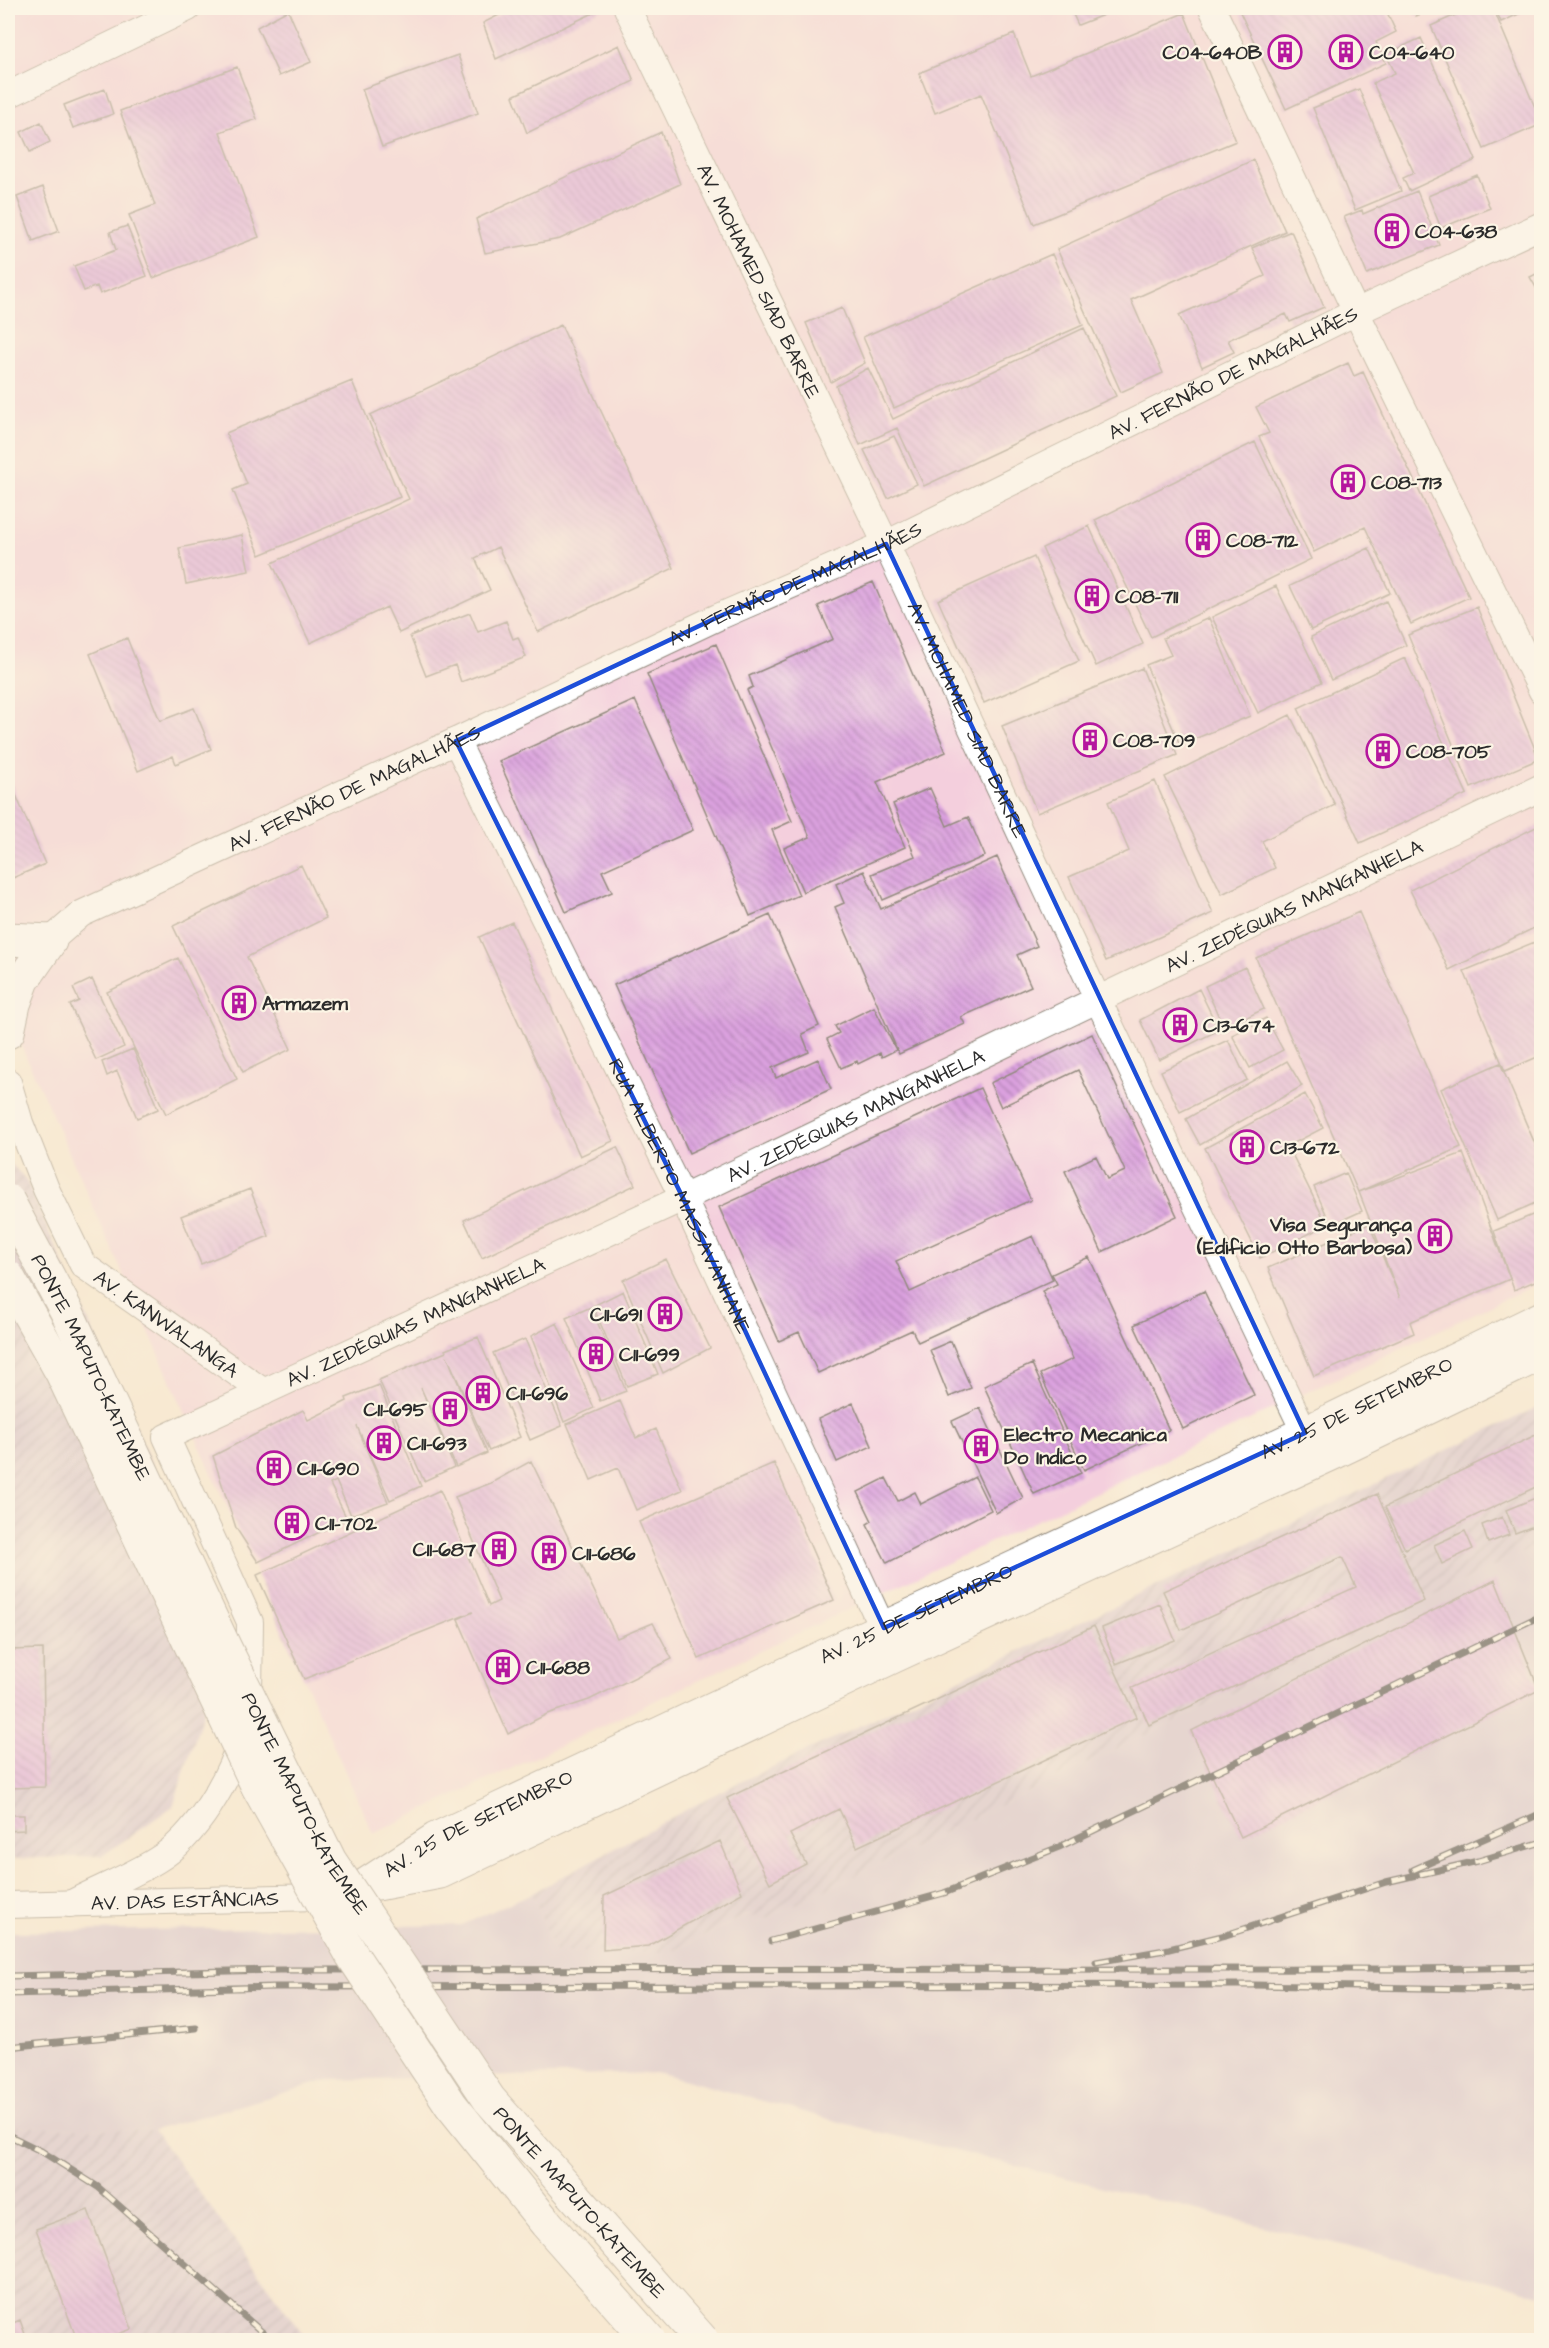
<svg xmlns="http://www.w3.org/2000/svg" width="1549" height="2348" font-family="'Architects Daughter',sans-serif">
<defs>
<pattern id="industrial-furrows" width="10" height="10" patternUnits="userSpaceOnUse" patternTransform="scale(1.5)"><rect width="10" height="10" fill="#d0bdcd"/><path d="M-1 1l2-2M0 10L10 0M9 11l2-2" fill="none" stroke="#a99aa7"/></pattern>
<pattern id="building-back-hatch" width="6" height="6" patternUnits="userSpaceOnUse" patternTransform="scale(1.5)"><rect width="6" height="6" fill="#dba1df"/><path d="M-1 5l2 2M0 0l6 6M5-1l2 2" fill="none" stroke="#b283b5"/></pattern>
</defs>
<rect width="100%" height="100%" fill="#fcf5e5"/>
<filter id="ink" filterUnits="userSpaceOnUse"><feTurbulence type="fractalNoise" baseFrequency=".0167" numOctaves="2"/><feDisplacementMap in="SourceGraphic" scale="12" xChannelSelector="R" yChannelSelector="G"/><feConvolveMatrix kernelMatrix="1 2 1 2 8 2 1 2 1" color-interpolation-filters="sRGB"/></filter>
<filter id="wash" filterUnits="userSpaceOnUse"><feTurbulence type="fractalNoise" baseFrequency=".008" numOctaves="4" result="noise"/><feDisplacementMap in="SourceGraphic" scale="24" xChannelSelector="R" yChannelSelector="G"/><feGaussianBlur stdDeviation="1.35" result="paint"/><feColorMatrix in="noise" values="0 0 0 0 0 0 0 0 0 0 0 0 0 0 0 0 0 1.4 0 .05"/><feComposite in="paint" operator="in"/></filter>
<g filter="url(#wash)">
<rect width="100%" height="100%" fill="#f8e9d2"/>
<path fill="#f4cfdd" d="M8,8H1541V1282L373,1834L16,1034L8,1022Z"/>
<path fill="url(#industrial-furrows)" d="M8,1160L26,1180L197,1567L212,1686L173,1806L102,1856L8,1859Z
M1541,1406V1544L757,1923L749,1914L671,1952H555L532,1893L721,1791Z
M8,2126L154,2130L307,2340H8Z"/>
<path fill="#d0bdcd" d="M1541,1544V2294L862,2128L660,2073L328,2080L154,2130L8,2126V1932L462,1925L532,1893L555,1952H671L750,1914L757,1923Z"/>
<g id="blocks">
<path fill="url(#building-back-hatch)" d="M513,8H604L496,59L483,23Z
M1070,8H1121L1078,25Z
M1238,8H1385L1396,32L1376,42L1386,63L1286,109Z
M1413,8H1437L1416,16Z
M1455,8H1493L1542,124L1484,149L1431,26L1458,14Z
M1495,8H1532L1501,22Z
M288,10L311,62L279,76L257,27Z
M1184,13L1236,141L1034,224L981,94L935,113L919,73L1014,34L1031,76Z
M1421,38L1476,160L1409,191L1403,178L1414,173L1373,83L1395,73L1386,54Z
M619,45L634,81L527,133L513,96Z
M458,55L478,113L382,147L362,89Z
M237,67L257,119L220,132L259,237L153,278L129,215L155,205L120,111Z
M105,89L113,114L73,128L64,105Z
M1359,89L1401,191L1355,210L1313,108Z
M41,122L50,142L30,152L21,132Z
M661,132L680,184L560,239L485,253L476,219Z
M1253,160L1285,231L1131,300L1163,373L1121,392L1057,249Z
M1477,175L1490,208L1441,228L1428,196Z
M8,176L14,189L8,193Z
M43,187L59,231L33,241L17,197Z
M1417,191L1439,245L1367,274L1344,217L1362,210L1363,214Z
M127,226L147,276L100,294L97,286L84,291L74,266L116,250L110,232Z
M1291,231L1324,307L1290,322L1286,314L1228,340L1234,352L1202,367L1179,315L1265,276L1252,248Z
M1052,254L1083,325L894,408L863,337Z
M1542,271V298L1530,277Z
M842,308L865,363L831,382L806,323Z
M561,325L674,568L538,632L498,547L475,558L490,590L399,633L387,607L310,643L272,563L409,499L370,415Z
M1084,328L1116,396L924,486L897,428L860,445L836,386L868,368L893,419Z
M1348,363L1354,376L1363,372L1469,597L1411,624L1365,527L1314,552L1259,437L1269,433L1256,407Z
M352,381L400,497L260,555L233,490L247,484L226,433Z
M894,436L917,484L888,498L864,450Z
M1255,442L1311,559L1151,637L1095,520Z
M1089,526L1143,644L1096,666L1042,548Z
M242,535L249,571L186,584L179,548Z
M1369,548L1390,593L1311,630L1290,586Z
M1034,557L1079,661L984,703L938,600Z
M873,582L946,752L877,782L905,847L803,892L784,848L810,837L747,690L753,687L749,676L833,639L818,606Z
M1276,586L1322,682L1258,713L1212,617Z
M1386,601L1406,645L1331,680L1311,637Z
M1477,607L1539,759L1471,788L1408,635Z
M470,613L478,632L506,621L513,639L518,637L526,657L461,682L455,665L426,676L410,636Z
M1209,618L1250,716L1180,745L1146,665L1171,655L1163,638Z
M127,638L160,721L194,708L211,749L176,764L173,756L138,771L90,654Z
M716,644L792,821L772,830L799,895L750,916L647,674Z
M1405,658L1467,794L1360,843L1298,708Z
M1142,668L1177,755L1037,813L1002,726Z
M635,700L693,830L602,871L612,892L566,912L499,761Z
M1290,715L1335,805L1262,841L1275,868L1222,894L1165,777Z
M8,776L45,864L8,880Z
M1155,781L1213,913L1106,961L1069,877L1129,851L1108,802Z
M930,788L947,826L968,817L985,856L883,900L872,874L915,856L893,804Z
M1542,824V924L1449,970L1410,890Z
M997,857L1037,946L1017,955L1031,986L961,1017L965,1024L899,1054L835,907L844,903L836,884L864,871L881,909Z
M301,865L326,918L247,957L291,1049L243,1072L173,926Z
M1359,912L1461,1147L1358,1192L1256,958Z
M770,915L819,1026L802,1034L809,1052L772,1068L776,1078L818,1059L831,1089L689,1153L614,985Z
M512,922L613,1141L580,1156L479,937Z
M1542,939V1055L1505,1071L1464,971Z
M178,958L237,1079L166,1114L107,992Z
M1245,967L1264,1009L1224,1028L1205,986Z
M92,979L124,1047L96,1060L70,1005L79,1001L73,988Z
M1199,989L1219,1030L1159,1060L1140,1020Z
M874,1007L896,1050L882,1057L880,1053L858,1064L857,1061L841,1068L827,1039L839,1033L835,1026Z
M1266,1018L1283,1050L1250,1068L1232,1035Z
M1092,1034L1177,1216L1102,1252L1065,1171L1096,1156L1107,1179L1125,1171L1078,1070L1001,1107L990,1083Z
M1228,1040L1247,1080L1180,1112L1161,1071Z
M133,1049L158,1109L137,1118L117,1071L107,1076L102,1062Z
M1287,1061L1302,1086L1200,1145L1186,1119Z
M1500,1063L1542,1160V1200L1497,1220L1441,1089Z
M980,1088L1031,1200L896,1261L910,1292L1033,1236L1053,1280L918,1342L912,1330L818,1373L799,1332L779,1341L719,1207Z
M1305,1094L1323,1128L1288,1146L1327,1225L1260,1258L1205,1148Z
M617,1147L635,1185L482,1258L464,1220Z
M1463,1153L1510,1279L1410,1322L1414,1333L1314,1376L1268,1268L1369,1224L1400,1298L1359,1192Z
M1346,1173L1362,1211L1331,1225L1314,1187Z
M250,1189L269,1236L201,1264L181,1216Z
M1542,1211V1278L1514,1290L1494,1231Z
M1089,1257L1169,1430L1084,1470L1040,1374L1073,1359L1042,1291L1057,1284L1052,1274Z
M666,1259L710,1348L663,1373L623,1280Z
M623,1291L658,1374L627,1386L593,1306Z
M1204,1291L1254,1395L1183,1429L1134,1325Z
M591,1307L626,1391L600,1401L566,1318Z
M557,1323L594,1408L564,1422L531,1336Z
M478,1337L520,1437L489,1451L447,1356L487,1453L456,1467L421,1388L454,1467L424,1481L379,1380L446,1352L445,1350Z
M525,1339L562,1426L530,1440L493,1353Z
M951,1341L971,1388L949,1397L930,1350Z
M1032,1364L1081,1473L1034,1494L984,1386Z
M379,1385L421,1486L390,1500L357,1426L388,1502L351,1515L336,1481L330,1484L347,1519L258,1562L236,1528L213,1456L303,1410L308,1420L347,1401L346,1398Z
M620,1401L636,1438L656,1429L682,1490L636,1510L618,1468L591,1480L567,1424Z
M853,1403L872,1446L837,1462L818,1419Z
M980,1408L1023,1498L996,1513L952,1421Z
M1542,1432V1484L1405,1549L1385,1507Z
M531,1461L617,1638L653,1623L672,1659L589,1700L547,1714L508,1734L458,1619L473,1612L304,1679L257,1575L440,1490L489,1606L499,1601L455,1497L491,1483Z
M774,1463L834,1600L699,1659L639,1522Z
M975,1477L991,1510L887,1563L867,1524L872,1521L858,1492L886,1478L898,1501L915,1492L921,1504Z
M1377,1494L1424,1601L1149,1725L1132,1688L1356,1587L1342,1557L1181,1630L1163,1591Z
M1538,1497L1542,1507V1523L1515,1533L1506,1510Z
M1502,1517L1509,1535L1488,1543L1482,1525Z
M1465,1531L1473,1549L1442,1564L1434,1545Z
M1495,1580L1539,1690L1241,1837L1191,1731Z
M1160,1604L1175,1640L1116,1664L1102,1628Z
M1094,1626L1137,1717L857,1847L839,1809L790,1834L806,1864L770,1883L727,1798Z
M43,1649L45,1787L8,1788V1650Z
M8,1815H24V1830L8,1831Z
M720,1841L742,1893L648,1946L603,1950L604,1896Z
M88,2210L132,2329L101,2340H77L36,2229Z
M20,2320L27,2340H8V2325Z"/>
</g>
</g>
<g filter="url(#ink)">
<use href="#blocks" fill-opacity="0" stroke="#928a7e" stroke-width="1.5"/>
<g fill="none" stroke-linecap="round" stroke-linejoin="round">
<g stroke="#928a7e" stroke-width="28">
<g id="minor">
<path id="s1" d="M627,8L886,544L1098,1000L1305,1433"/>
<path d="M1212,8L1356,312L1542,691"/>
<path d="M8,95L188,8"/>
<path id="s2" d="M456,741L683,1198L890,1644"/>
<path id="s3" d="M50,941L81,914L456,741L718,617L886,544L1356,312L1542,225"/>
<path id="s4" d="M8,1082L20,1123L46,1189L83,1265L264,1392"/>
<path id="s5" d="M249,1694L250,1622L166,1437L683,1198L1542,787"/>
<path d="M70,1904C98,1889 130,1877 157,1860C196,1837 230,1778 242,1736"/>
<path id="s6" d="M8,1905L318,1897L334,1894"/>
</g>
</g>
<g stroke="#928a7e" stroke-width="35">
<g id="major">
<path d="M8,939L50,941"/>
<path d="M8,1032L14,1004L23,980L50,941"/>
<path d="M377,1884L440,1872L894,1656L1331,1454L1542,1353"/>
<path id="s7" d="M361,1888L436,1839L884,1628L1305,1433L1542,1318"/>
</g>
</g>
<use href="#minor" stroke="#fff" stroke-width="26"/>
<use href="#major" stroke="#fff" stroke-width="33"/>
<g stroke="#2b2b2b" stroke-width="7">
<path id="rail" d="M1413,1870L1542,1813
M771,1941L944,1893L1059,1847L1542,1615
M1096,1962L1165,1950L1226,1935L1386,1882L1478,1861L1542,1842
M8,1976L279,1970L1412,1969L1542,1967
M8,1994L275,1987L1253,1985L1474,1989L1542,1986
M8,2047L196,2028
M8,2135L41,2151L98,2187L271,2340"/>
</g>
<use href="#rail" stroke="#fcf5e5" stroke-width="4.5" stroke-dasharray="14" stroke-linecap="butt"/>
<g stroke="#928a7e" stroke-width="35" stroke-linecap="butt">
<g id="highway-bridge">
<path id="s8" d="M8,1201L67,1312L225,1648L330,1861L489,2099L702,2340"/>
<path d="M8,1277L62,1373L258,1787L352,1955L451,2105L546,2223L649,2340"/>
</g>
</g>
<use href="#highway-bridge" stroke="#fff" stroke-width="33"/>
</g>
</g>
<path d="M0 0H1549V2348H0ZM886,544L1305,1433L884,1628L683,1198L456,741L718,617Z" fill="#f8e9d2" fill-opacity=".55" fill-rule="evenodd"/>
<path fill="none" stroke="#1d4ed8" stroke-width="4.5" stroke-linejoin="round" d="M886,544L1305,1433L884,1628L683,1198L456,741L718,617Z"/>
<defs>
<g id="building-ring" transform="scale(1.725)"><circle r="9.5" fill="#fcf5e5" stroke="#b5179e" stroke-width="1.5"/><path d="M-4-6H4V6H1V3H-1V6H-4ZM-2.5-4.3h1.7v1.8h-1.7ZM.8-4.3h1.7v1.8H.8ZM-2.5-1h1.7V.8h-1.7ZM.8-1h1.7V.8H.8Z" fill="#b5179e"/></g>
</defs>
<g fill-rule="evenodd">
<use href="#building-ring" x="1285" y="52"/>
<use href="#building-ring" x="1346" y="52"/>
<use href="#building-ring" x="1392" y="231"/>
<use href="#building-ring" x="1348" y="482"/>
<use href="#building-ring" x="1203" y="540"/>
<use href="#building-ring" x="1092" y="596"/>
<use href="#building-ring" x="1090" y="740"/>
<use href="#building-ring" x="1383" y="751"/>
<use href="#building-ring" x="239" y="1003"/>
<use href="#building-ring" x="1180" y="1025"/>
<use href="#building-ring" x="1247" y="1147"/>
<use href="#building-ring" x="1435" y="1236"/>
<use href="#building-ring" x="665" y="1314"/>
<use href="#building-ring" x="596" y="1354"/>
<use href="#building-ring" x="483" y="1393"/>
<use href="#building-ring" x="450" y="1409"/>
<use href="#building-ring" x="384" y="1443"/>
<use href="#building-ring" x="981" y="1446"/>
<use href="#building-ring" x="274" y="1468"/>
<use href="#building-ring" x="292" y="1523"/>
<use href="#building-ring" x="499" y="1549"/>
<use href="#building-ring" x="549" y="1553"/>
<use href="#building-ring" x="503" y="1667"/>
</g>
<g text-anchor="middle" stroke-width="4.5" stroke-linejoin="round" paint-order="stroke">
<g font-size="20" font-weight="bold" fill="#2b2b2b" stroke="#fcf5e5" text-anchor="start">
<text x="1262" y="59" text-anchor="end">C04-640B</text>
<text x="1369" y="59">C04-640</text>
<text x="1415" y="238">C04-638</text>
<text x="1371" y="489">C08-713</text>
<text x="1226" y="547">C08-712</text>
<text x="1115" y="603">C08-711</text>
<text x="1113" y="747">C08-709</text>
<text x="1406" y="758">C08-705</text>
<text x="262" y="1010">Armazem</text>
<text x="1203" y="1032">C13-674</text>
<text x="1270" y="1154">C13-672</text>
<text x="1412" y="1231" text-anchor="end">Visa Segurança<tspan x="1412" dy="23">(Edificio Otto Barbosa)</tspan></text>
<text x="642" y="1321" text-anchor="end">C11-691</text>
<text x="619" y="1361">C11-699</text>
<text x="506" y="1400">C11-696</text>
<text x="427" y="1416" text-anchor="end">C11-695</text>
<text x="1004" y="1441">Electro Mecanica<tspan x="1004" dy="23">Do Indico</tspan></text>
<text x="407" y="1450">C11-693</text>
<text x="297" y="1475">C11-690</text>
<text x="315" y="1530">C11-702</text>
<text x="476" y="1556" text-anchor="end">C11-687</text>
<text x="572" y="1560">C11-686</text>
<text x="526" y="1674">C11-688</text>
</g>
<g font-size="20" fill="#2b2b2b" stroke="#fcf5e5">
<text dy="7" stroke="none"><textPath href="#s1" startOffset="303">AV. MOHAMED SIAD BARRE</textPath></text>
<text dy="7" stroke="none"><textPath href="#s3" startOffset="1314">AV. FERNÃO DE MAGALHÃES</textPath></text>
<text dy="7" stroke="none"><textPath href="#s3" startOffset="828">AV. FERNÃO DE MAGALHÃES</textPath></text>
<text dy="7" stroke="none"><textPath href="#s1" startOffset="789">AV. MOHAMED SIAD BARRE</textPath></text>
<text dy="7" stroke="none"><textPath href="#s3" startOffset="342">AV. FERNÃO DE MAGALHÃES</textPath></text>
<text dy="7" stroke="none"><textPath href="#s5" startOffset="1522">AV. ZEDÉQUIAS MANGANHELA</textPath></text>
<text dy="7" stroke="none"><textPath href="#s5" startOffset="1036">AV. ZEDÉQUIAS MANGANHELA</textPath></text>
<text dy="7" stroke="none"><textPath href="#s2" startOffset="507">RUA ALBERTO MASSAVANHANE</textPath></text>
<text dy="7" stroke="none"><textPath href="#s5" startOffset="550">AV. ZEDÉQUIAS MANGANHELA</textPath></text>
<text dy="7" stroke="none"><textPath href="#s4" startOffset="300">AV. KANWALANGA</textPath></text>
<text dy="7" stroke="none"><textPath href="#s8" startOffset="186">PONTE MAPUTO-KATEMBE</textPath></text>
<text dy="7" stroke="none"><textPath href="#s7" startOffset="1106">AV. 25 DE SETEMBRO</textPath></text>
<text dy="7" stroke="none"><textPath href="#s7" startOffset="620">AV. 25 DE SETEMBRO</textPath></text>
<text dy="7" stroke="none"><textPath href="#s8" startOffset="672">PONTE MAPUTO-KATEMBE</textPath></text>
<text dy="7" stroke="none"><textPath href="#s7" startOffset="134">AV. 25 DE SETEMBRO</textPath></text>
<text dy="7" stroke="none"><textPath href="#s6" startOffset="177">AV. DAS ESTÂNCIAS</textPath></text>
<text dy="7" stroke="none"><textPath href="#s8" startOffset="1158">PONTE MAPUTO-KATEMBE</textPath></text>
</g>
</g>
<rect width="1549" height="2348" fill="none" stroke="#fcf5e5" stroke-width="30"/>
</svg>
